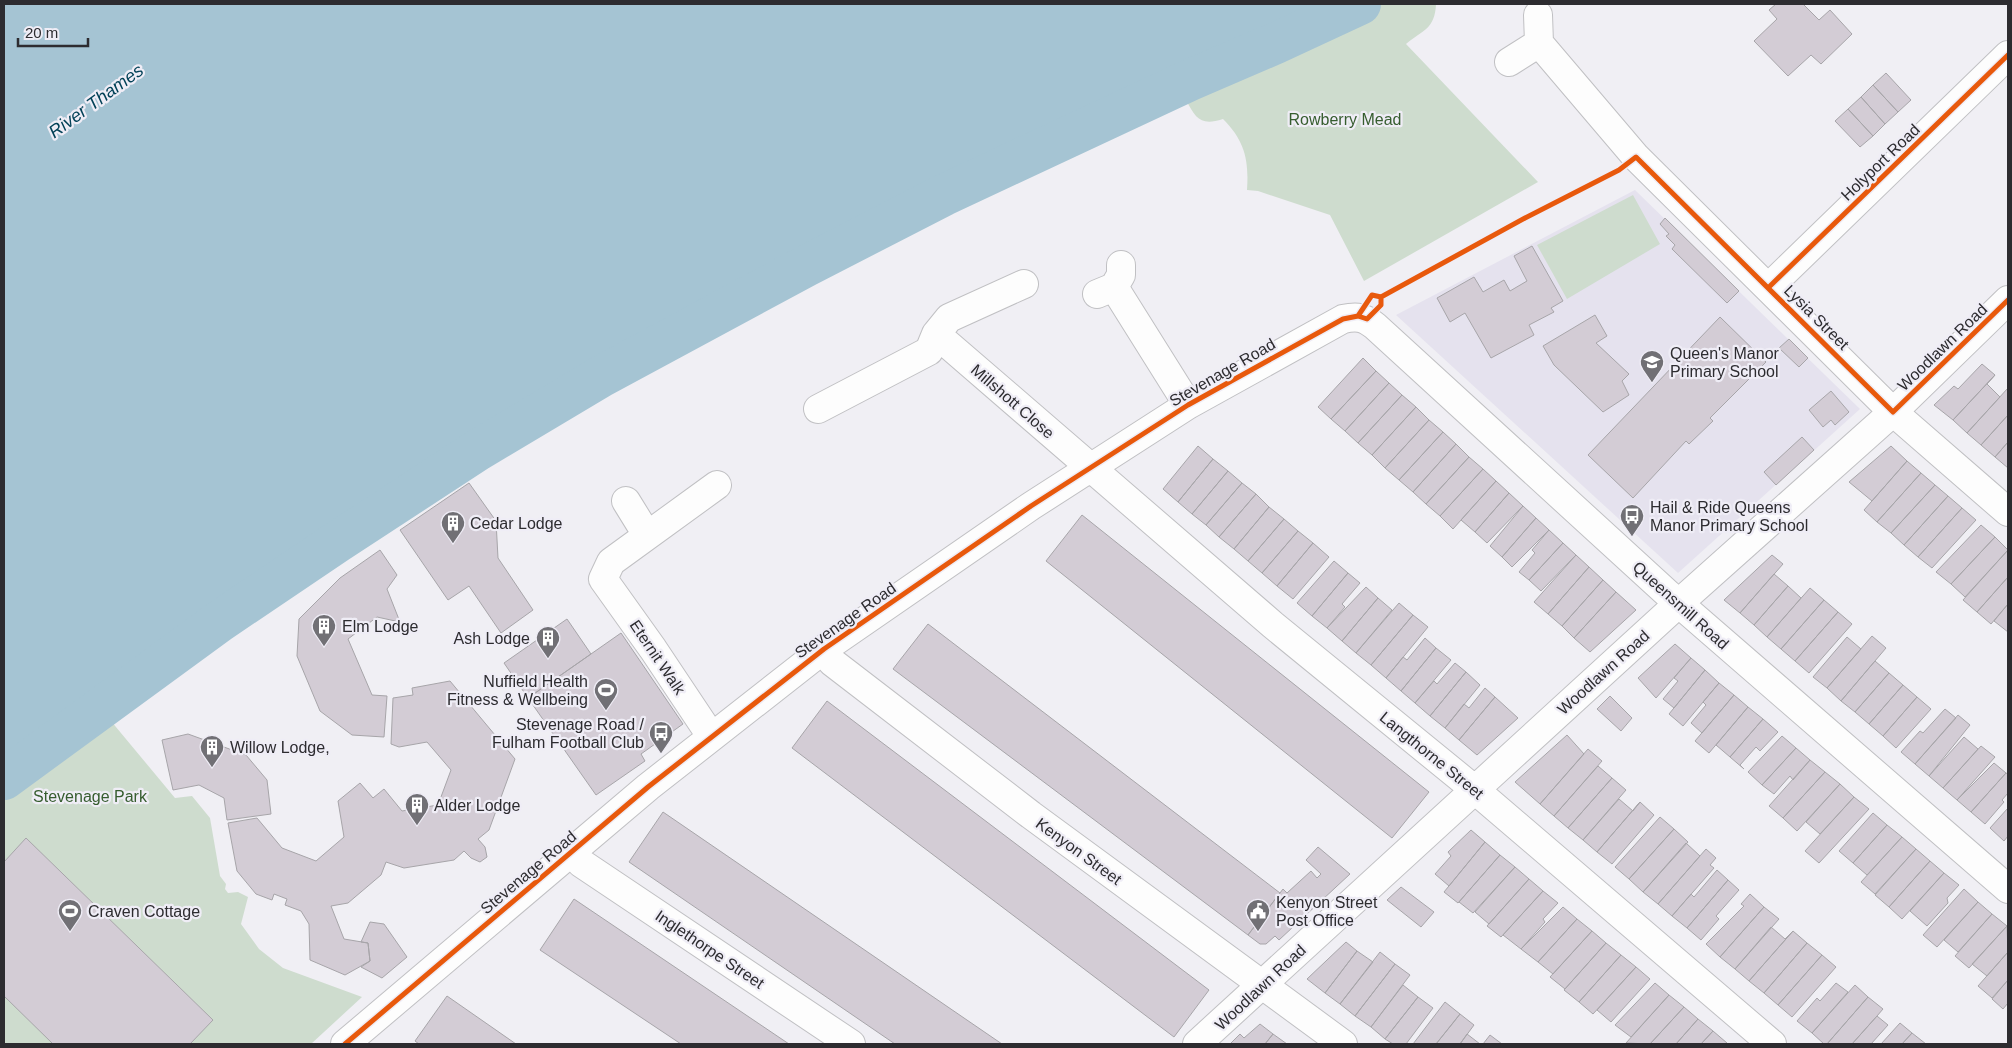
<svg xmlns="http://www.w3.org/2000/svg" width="2012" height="1048" font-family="Arial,sans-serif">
<rect width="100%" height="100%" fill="#f0eff4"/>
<path fill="#e5e2ee" d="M1635,190L1860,409L1678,573L1396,315Z"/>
<path fill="#cedcce" d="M1360,4H1436C1435,29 1423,30 1406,44L1538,182L1364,281L1330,215L1258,191L1247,190C1249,160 1245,141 1223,119C1201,126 1196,119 1186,100L1200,95L1190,80L1276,43Z
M1633,195L1660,244L1567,299L1537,245Z
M101,709L175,798L192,796L210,818L220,876L226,884L225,889L228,893L238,892L248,897L241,924L259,949L283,968L362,997L311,1044H4V779Z"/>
<path fill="#a5c4d3" d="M4,4H1360L1276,43L1190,80L944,195L806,266L602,376L478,450L337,542L220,621L4,779Z"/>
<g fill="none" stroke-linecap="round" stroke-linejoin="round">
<path stroke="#a5c4d3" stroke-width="42" d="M4,779L220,621L337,542L478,450L602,376L806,266L944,195L1190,80L1276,43L1360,4"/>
</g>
<path fill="#d3ccd5" stroke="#a7a5a9" d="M1776,4H1803L1819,20L1830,10L1852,34L1821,64L1811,55L1788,76L1754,41L1777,19L1769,10Z
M1886,73L1911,100L1898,112L1873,85Z
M1873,85L1898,112L1885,124L1861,97Z
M1861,97L1885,124L1873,136L1848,109Z
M1848,109L1873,136L1860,147L1835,121Z
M1665,218L1739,291L1727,303L1672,249L1675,245L1666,236L1669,234L1660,224Z
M1532,246L1563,301L1551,308L1554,312L1529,325L1534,335L1491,358L1465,313L1450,322L1437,298L1474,277L1483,292L1504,280L1510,291L1527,281L1514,256Z
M1595,315L1607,336L1596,343L1629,374L1622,381L1629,395L1603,412L1554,365L1543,346Z
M1720,317L1766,362L1710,418L1713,421L1689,444L1686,441L1633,498L1588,455Z
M1789,339L1808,358L1799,367L1779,348Z
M1363,358L1376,371L1331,419L1318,407Z
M1982,364L1995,375L1953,420L1934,405L1954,386L1958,389Z
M1376,371L1389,383L1345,431L1331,419Z
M1995,375L1987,384L2000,397L1967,433L1953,420Z
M1389,383L1402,395L1358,443L1345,431Z
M2008,388V415L1981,445L1967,433Z
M1831,391L1849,412L1835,425L1831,420L1823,427L1809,410Z
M1402,395L1416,407L1372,455L1358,443Z
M1416,407L1429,420L1385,468L1372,455Z
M2008,415V442L1995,457L1981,445Z
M1429,420L1443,432L1399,480L1385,468Z
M1443,432L1456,444L1413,492L1399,480Z
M1802,437L1814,450L1776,485L1764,472Z
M2008,442V468L1995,457Z
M1456,444L1469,457L1426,504L1413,492Z
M1198,446L1213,459L1178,502L1163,489Z
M1891,446L1907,461L1872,501L1849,482Z
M1469,457L1483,469L1440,516L1426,504Z
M1213,459L1228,471L1192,514L1178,502Z
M1907,461L1921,473L1877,522L1864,510Z
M1483,469L1496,481L1453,529L1440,516Z
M1228,471L1242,483L1206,525L1192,514Z
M1921,473L1935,485L1891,533L1877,522Z
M1496,481L1509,493L1475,532L1461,520Z
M469,483L496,521L498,558L533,610L501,633L469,586L448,600L400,530Z
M1242,483L1256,494L1219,537L1206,525Z
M1935,485L1948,496L1904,545L1891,533Z
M1509,493L1523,506L1487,543L1475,532Z
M1256,494L1269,507L1234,549L1219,537Z
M1948,496L1962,508L1918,557L1904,545Z
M1523,506L1536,518L1502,557L1490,546Z
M1269,507L1284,519L1248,561L1234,549Z
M1962,508L1976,520L1932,568L1918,557Z
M1082,515L1429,792L1392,838L1046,561Z
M1536,518L1549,530L1512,567L1502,557Z
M1284,519L1298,531L1262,573L1248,561Z
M1981,525L1995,537L1951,584L1936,572Z
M1549,530L1563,543L1529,580L1519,572L1535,553L1532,550Z
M1298,531L1313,543L1277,586L1262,573Z
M1995,537L2008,550L1965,597L1951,584Z
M1313,543L1329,557L1293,599L1277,586Z
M1563,543L1576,555L1541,591L1529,580Z
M380,550L397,575L387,589L400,622L377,617L348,639L372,695L387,696L384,737L352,735L320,711L297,656L299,619L340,578Z
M2008,550V577L1977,612L1963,600Z
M1576,555L1589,567L1548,614L1534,602Z
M1772,555L1783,564L1740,613L1724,600Z
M1334,561L1348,573L1312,616L1297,603Z
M1589,567L1603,580L1562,626L1548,614Z
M1348,573L1360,583L1342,604L1345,607L1327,628L1312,616Z
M1774,574L1788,586L1754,625L1740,613Z
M2008,577V604L1991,624L1977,612Z
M1603,580L1616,592L1574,638L1562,626Z
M1788,586L1801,598L1767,637L1754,625Z
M1366,587L1378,598L1342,641L1327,628Z
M1810,588L1824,600L1781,649L1767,637Z
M1616,592L1636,610L1590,652L1574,638Z
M1378,598L1392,610L1356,653L1342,641Z
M1824,600L1838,612L1795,661L1781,649Z
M1399,603L1413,615L1371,665L1356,653Z
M2008,604V632L1994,621Z
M1838,612L1852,624L1809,673L1795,661Z
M1413,615L1428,627L1386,678L1371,665Z
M567,619L591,654L528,698L504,663Z
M928,624L1280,893L1248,935L893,669Z
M621,633L683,724L641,754L645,761L596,795L528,698Z
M1872,636L1886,648L1841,701L1827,688Z
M1847,637L1861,649L1827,688L1813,677Z
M1425,638L1436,648L1401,691L1386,678L1403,657L1407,660Z
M1675,644L1691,658L1656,698L1638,678Z
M1436,648L1451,660L1415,703L1401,691Z
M1691,658L1705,670L1674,708L1663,699L1678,681L1674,678Z
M1875,661L1889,673L1855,712L1841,701Z
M1455,663L1466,672L1430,716L1415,703L1434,681L1437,684Z
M1705,670L1719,683L1683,726L1669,714Z
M1466,672L1480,685L1445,728L1430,716Z
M1889,673L1903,685L1869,724L1855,712Z
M450,681L515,759L489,830L478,839L485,847L487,857L480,862L471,858L464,851L454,860L404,868L386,862L381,875L348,903L331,906L344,939L368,943L370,961L345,975L310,960L309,924L301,911L285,905L287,899L274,894L272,900L256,894L237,871L228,823L257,818L282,848L316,861L344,837L338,801L360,783L373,798L384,789L402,811L438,805L451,770L427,742L399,747L391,744L393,698L413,695L412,688Z
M1719,683L1734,695L1702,733L1691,723L1706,705L1703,702Z
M1903,685L1917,697L1883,736L1869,724Z
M1485,688L1495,697L1459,740L1445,728L1464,704L1469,708Z
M1734,695L1748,707L1709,753L1695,741Z
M1610,696L1632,718L1621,731L1597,709Z
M1495,697L1518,718L1477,755L1459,740Z
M1917,697L1931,709L1896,748L1883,736Z
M827,701L1209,990L1174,1037L792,748Z
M1748,707L1763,719L1730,757L1716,745Z
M1945,709L1956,718L1915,764L1901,752L1920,731L1923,733Z
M1958,715L1970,725L1929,776L1915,764Z
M1763,719L1778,732L1760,751L1756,747L1740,765L1744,769L1730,757Z
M188,734L246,755L267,780L271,814L227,820L224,798L199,785L173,790L162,740Z
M1567,735L1584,754L1540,804L1515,782Z
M1782,736L1796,748L1762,785L1748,772Z
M1964,737L1978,749L1943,788L1929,776Z
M1981,746L1995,757L1957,800L1943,788Z
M1796,748L1810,760L1793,780L1790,776L1774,794L1762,785Z
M1588,749L1602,761L1554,816L1540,804Z
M1810,760L1825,772L1783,818L1769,806Z
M1994,763L2006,773L1971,812L1957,800Z
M1598,766L1612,778L1568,828L1554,816Z
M1825,772L1840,784L1797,831L1783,818Z
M2006,773L2008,774V793L2002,800L2004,802L1985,824L1971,812Z
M1612,778L1626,790L1583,840L1568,828Z
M1840,784L1854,797L1820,834L1806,822Z
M1854,797L1869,809L1819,863L1805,851Z
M1619,799L1633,811L1640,802L1597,852L1583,840Z
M1640,802L1654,815L1612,864L1597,852Z
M2008,808V836L2004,841L1990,828Z
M663,812L1002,1044H895L629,862Z
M1873,813L1887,825L1853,863L1839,851Z
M1660,817L1674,829L1629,879L1615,867Z
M1887,825L1902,837L1867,875L1853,863Z
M1674,829L1688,842L1643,892L1629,879Z
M1471,830L1485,842L1449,886L1435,874L1451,856L1448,852Z
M1902,837L1916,849L1875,894L1861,882Z
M26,838L213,1020L190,1044H53L4,996V862Z
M1485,842L1500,855L1458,903L1444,892Z
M1686,843L1700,856L1658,904L1643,892Z
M1318,847L1350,874L1279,940L1275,936L1266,944H1260L1248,935L1283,889L1287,893L1311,871L1317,878L1321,874L1306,860Z
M1706,849L1716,858L1710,865L1714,868L1672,916L1658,904Z
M1916,849L1930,861L1889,907L1875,895Z
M1500,855L1515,867L1473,913L1459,902Z
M1930,861L1944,873L1902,919L1889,907Z
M1515,867L1529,879L1489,924L1475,912Z
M1717,870L1728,880L1687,928L1672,916L1691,894L1694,897Z
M1944,873L1959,885L1947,898L1948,903L1927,926L1910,911Z
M1529,879L1543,891L1501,937L1487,926Z
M1728,880L1739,890L1716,916L1719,919L1701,940L1687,928Z
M1401,887L1434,912L1421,927L1387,900Z
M1964,889L1978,902L1937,947L1923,935Z
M1543,891L1558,903L1543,919L1545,922L1521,949L1503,935Z
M1750,894L1764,907L1720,957L1706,944L1744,906L1741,904Z
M574,899L789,1044H681L540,950Z
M1978,902L1992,914L1958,952L1944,940Z
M1563,907L1577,919L1538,962L1521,949Z
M1764,907L1779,919L1735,969L1720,957Z
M1992,914L2007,926L1969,968L1955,956Z
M1577,919L1592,931L1553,974L1538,962Z
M370,922L384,924L407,957L382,978L361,967L370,961L368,943L361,942Z
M2007,926L2008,952L1987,976L1972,964Z
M1771,927L1785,939L1793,931L1749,981L1735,969Z
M1592,931L1606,943L1565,989L1550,977Z
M1793,931L1807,943L1764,993L1749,981Z
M1346,942L1357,951L1325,993L1307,979Z
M1606,943L1621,955L1579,1002L1564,990Z
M1807,943L1822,955L1778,1005L1764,993Z
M1357,951L1373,962L1340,1004L1325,993Z
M1380,952L1395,964L1355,1016L1340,1004Z
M2008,952V980L1992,998L1978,986Z
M1621,955L1636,967L1593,1014L1579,1002Z
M1822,955L1836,967L1792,1017L1778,1005Z
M1395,964L1410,975L1371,1027L1355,1016Z
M1636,967L1650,979L1611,1022L1597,1010Z
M2008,980V1003L2003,1009L1992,999Z
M1655,983L1669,995L1631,1037L1615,1025Z
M1836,983L1848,992L1812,1033L1797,1021L1817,998L1820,1001Z
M1403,985L1418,997L1385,1039L1371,1027Z
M1855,985L1868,997L1827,1044H1824L1812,1033Z
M1669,995L1684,1007L1650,1044L1626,1043Z
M447,996L516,1044H419L415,1041Z
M1418,997L1433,1008L1406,1044H1393L1385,1039Z
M1868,997L1883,1009L1877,1016L1852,1044H1827Z
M1445,1002L1460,1014L1453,1023L1436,1044H1413Z
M1684,1007L1698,1019L1676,1044H1650Z
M1460,1014L1474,1025L1460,1044H1436Z
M1877,1016L1888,1025L1871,1044H1852Z
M1698,1019L1713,1031L1701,1044H1676Z
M1900,1023L1912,1033L1902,1044H1881Z
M1260,1024L1273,1034L1265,1044H1230L1240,1034L1244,1038Z
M1713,1031L1727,1043L1726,1044H1701Z
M1912,1033L1926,1044H1902Z
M1273,1034L1287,1044H1265Z
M1467,1034L1480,1044H1460Z
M1490,1035L1502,1044H1483Z"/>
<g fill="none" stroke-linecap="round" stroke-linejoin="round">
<g stroke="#c0c0c3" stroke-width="30">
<path id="minor" d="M1538,15L1539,43L1636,157L1893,412L2008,512
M1509,62L1539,43
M1024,284L949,318L936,334L1273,625L1474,789L1772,1044
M1114,287L1121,275V265
M1769,287L2008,55
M1097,294L1114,287L1188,405
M818,409L929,351L936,334
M626,501L647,535
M824,649L832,662L1031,815L1343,1044
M711,736L653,649L603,579L611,562L717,485
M571,851L581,863L851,1044
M345,1044L648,787L824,649L1031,506L1188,405L1343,319C1357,316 1364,317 1375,326L1668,594L2008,889
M1197,1044L1679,603L1893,412L2008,300"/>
</g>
<use href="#minor" stroke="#fdfdfd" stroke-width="28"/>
<g stroke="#efedf6" stroke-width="8">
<path id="cycleway" d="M1769,287L2008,55
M1358,316L1372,295L1381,297L1525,218L1619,170L1636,157L1893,412L2008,300
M345,1044L648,787L824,649L1031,506L1188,405L1343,319L1358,316L1367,319L1381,305V297"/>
</g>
<use href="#cycleway" stroke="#e8590c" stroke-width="5"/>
</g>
<defs>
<g id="school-pin" transform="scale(1.25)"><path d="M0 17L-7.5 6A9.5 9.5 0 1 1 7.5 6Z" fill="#717075" stroke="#efedf6"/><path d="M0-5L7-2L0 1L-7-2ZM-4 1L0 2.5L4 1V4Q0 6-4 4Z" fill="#fff"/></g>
<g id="bus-pin" transform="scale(1.25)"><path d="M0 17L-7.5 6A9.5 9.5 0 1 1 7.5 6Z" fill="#717075" stroke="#efedf6"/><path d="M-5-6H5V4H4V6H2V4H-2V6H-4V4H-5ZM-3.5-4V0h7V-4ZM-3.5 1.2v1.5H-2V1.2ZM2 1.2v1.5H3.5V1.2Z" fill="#fff"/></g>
<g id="building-pin" transform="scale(1.25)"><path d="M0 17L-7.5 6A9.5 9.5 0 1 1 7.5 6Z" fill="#717075" stroke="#efedf6"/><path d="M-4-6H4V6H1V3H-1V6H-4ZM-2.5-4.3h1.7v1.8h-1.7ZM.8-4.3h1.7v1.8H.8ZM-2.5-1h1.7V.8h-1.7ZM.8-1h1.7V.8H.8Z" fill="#fff"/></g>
<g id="stadium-pin" transform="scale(1.25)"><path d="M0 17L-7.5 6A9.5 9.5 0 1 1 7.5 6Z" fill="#717075" stroke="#efedf6"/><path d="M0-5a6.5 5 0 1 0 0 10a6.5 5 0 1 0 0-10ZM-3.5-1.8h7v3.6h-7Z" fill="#fff"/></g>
<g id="civic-pin" transform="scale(1.25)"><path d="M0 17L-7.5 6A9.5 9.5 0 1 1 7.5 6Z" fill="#717075" stroke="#efedf6"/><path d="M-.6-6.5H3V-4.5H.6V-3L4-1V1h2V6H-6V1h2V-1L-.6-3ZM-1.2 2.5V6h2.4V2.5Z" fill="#fff"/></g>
</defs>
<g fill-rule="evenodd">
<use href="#school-pin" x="1652" y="362"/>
<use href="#bus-pin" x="1632" y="516"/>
<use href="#building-pin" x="453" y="523"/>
<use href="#building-pin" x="324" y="626"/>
<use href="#building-pin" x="548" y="638"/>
<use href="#stadium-pin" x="606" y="690"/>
<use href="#bus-pin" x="661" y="733"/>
<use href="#building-pin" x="212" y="747"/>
<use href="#building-pin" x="417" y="805"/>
<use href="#stadium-pin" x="70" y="911"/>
<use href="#civic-pin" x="1258" y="911"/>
</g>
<g text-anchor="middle" stroke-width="4.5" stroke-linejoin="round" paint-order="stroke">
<g font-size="16" fill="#365d2f" stroke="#efedf6">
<text x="1345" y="125">Rowberry Mead</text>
<text x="90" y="802">Stevenage Park</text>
</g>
<g font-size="16" fill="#2d2c30" stroke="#efedf6">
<text transform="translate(1880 162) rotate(-44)" y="6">Holyport Road</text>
<text transform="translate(1817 317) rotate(45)" y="6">Lysia Street</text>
<text transform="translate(1942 347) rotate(-44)" y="6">Woodlawn Road</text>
<text transform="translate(1222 372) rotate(-30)" y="6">Stevenage Road</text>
<text transform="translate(1013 401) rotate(41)" y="6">Millshott Close</text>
<text transform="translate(1681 605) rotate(42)" y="6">Queensmill Road</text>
<text transform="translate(845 620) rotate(-35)" y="6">Stevenage Road</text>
<text transform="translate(658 657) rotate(56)" y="6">Eternit Walk</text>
<text transform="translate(1603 672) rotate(-42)" y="6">Woodlawn Road</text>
<text transform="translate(1432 755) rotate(39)" y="6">Langthorne Street</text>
<text transform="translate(1079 851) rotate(36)" y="6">Kenyon Street</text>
<text transform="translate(528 872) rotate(-40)" y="6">Stevenage Road</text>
<text transform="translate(710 949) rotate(34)" y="6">Inglethorpe Street</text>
<text transform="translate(1260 987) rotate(-43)" y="6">Woodlawn Road</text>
</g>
<g font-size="16" fill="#2d2c30" stroke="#efedf6" text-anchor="start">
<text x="1670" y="359">Queen's Manor<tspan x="1670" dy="18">Primary School</tspan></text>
<text x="1650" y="513">Hail &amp; Ride Queens<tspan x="1650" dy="18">Manor Primary School</tspan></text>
<text x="470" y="529">Cedar Lodge</text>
<text x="342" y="632">Elm Lodge</text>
<text x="530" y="644" text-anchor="end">Ash Lodge</text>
<text x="588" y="687" text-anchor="end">Nuffield Health<tspan x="588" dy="18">Fitness &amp; Wellbeing</tspan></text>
<text x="644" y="730" text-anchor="end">Stevenage Road /<tspan x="644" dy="18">Fulham Football Club</tspan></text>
<text x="230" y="753">Willow Lodge,</text>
<text x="434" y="811">Alder Lodge</text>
<text x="1276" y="908">Kenyon Street<tspan x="1276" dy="18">Post Office</tspan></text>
<text x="88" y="917">Craven Cottage</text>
</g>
<g font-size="18" font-style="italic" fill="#024157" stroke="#efedf6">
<text transform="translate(96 101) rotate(-36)" y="6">River Thames</text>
</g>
</g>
<rect width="2012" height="1048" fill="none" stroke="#2d2c30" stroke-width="10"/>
<path d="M18 38v8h70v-8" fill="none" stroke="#2d2c30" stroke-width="2.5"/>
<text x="25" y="38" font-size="15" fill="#2d2c30" stroke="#efedf6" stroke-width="4" paint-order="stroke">20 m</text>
</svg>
